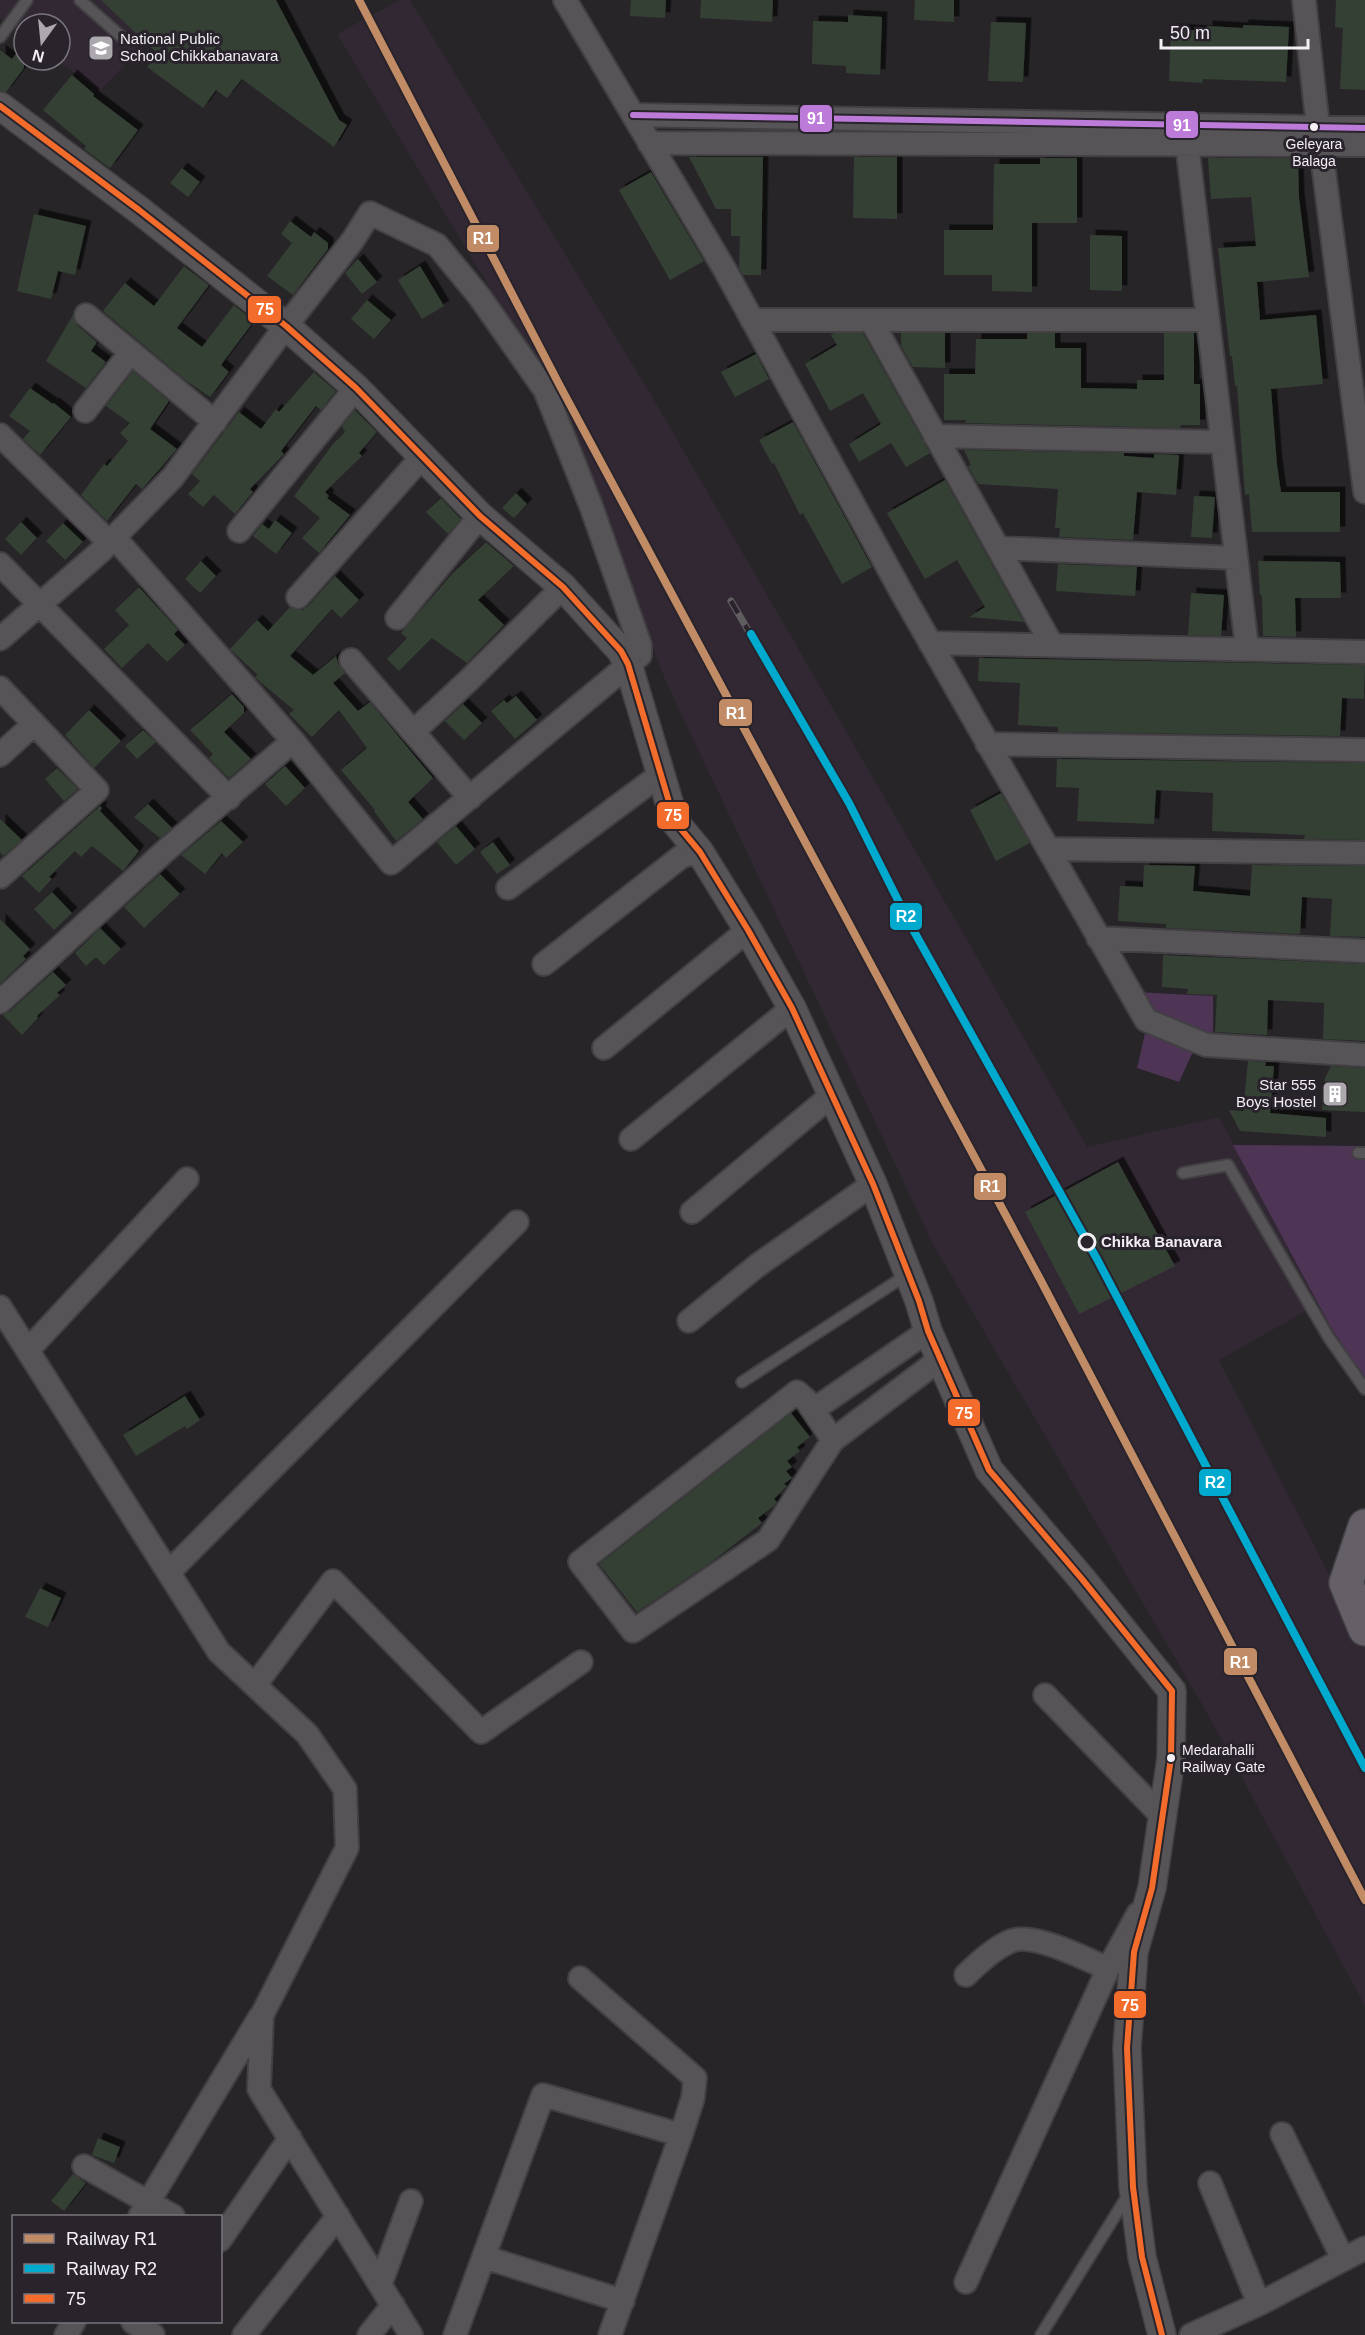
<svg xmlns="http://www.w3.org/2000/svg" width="1365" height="2335" font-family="Arial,sans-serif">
<defs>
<filter id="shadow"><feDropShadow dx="5.5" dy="-5.5" stdDeviation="0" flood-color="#0009"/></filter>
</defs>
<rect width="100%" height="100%" fill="#282529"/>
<path fill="#312833" d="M0,0H186L100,91L57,60H60V24H24V36L0,18Z
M400,0H410L654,400L1087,1147L1219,1117L1318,1304L1219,1360L1365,1645V2006L1206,1711L933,1244L667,684L553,393L337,34Z"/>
<path fill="#4e3556" d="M1134,992L1213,996V1031L1206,1042L1149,1017Z
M1147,1025L1196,1045L1179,1082L1137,1068Z
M1233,1145L1365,1146V1381L1329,1324Z"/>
<path fill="#353f36" filter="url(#shadow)" d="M101,0H276L339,120L347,125L334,147L242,79L227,98L216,90L203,108L147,67L158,54Z
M631,0H666L665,18L630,16Z
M701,0H773L772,22L700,18Z
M915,0H954V22L914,20Z
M1336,0H1365V90L1340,89L1343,28L1335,27Z
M848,15L882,17L880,75L846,73V66L812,64L813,21L848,22Z
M991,22L1026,23L1023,82L988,81Z
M1243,25L1289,27L1286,82L1203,79L1202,83L1169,81L1171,29L1207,31V26L1243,28Z
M24,43V68L6,92L0,91V50L12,59Z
M72,75L94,94L93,96L138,130L110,168L84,149L86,146L43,110Z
M689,157H763L761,275H743L739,268L740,236H731V209H716Z
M854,157H897V219L853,218Z
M1040,158H1077V223H1032V292L992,291V275H944V230H993L994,164H1040Z
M1208,158H1298L1299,198L1309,277L1257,282L1260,320L1316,315L1323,384L1271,389L1277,465L1281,492H1340V532H1252L1249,494L1245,495L1237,386H1235L1232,356H1230L1218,248L1256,246L1251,197L1211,199Z
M182,168L200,182L188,197L170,183Z
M651,172L704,261L670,280L619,190Z
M34,214L86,226L75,275L58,271L51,299L17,291Z
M290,221L311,237L314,232L328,243V249L293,295L267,276L292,243L281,234Z
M1090,235L1122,236V291L1090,290Z
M358,259L377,282L362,294L345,273Z
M184,266L209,285L177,328L202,347L234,305L254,321L221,365L229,372L210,397L184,379L103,311L125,283L154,306Z
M420,266L444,306L422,319L398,280Z
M367,300L391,320L374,339L351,319Z
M73,315L77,325L97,342L91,351L106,362L86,388L46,361Z
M834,333H863L930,453L906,467L891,443L859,462L849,444L881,424L863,393L830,411L805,364L837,345L831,335Z
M901,333H945V368L913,367L901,346Z
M1027,333H1055V348H1081V388L1137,389V380H1164V333H1194V384H1200V425H1181L1180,428L965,423L966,420H944V374H975L976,339H1027Z
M756,354L769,379L735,397L721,372Z
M133,371L169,401L150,429L177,449L142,489L136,484L107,521L81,495L104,464L107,466L128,441L120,433L130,423L106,406Z
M314,372L336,391L321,410L316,406L281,451L284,454L250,489L253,492L235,514L214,495L203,507L188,494L200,481L192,474L239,412L261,429L276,409L279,412Z
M30,388L53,404L54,403L71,417L40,455L23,439L30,431L9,416Z
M355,410L377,432L359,453L362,456L325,492L329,496L327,498L350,515L319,553L302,538L320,518L294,496L333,444L345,432L342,426Z
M793,422L872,567L842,584L803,513L800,515L774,463L772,464L759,440Z
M964,450L1124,453V456L1154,458V454L1179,455L1176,495L1137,492L1133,540L1059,537L1060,528H1055L1058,489L978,484L968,466L971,465Z
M945,480L1024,622L969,617L985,607L957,560L925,579L887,513Z
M516,493L527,504L514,518L502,508Z
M1194,496L1215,497L1212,538L1191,537Z
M441,498L461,519L448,534L426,512Z
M275,520L292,533L276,554L253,536L262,524L269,529Z
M21,522L37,538L21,555L5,539Z
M63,523L83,542L65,560L46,541Z
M486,542L514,566L478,600L504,625L467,663L432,638L399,671L387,659L407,638L401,633L453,573Z
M201,561L216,576L200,593L185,579Z
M1258,561L1340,562L1341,598H1295L1296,637L1263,636L1262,595H1260Z
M1058,564L1137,567L1135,596L1056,591Z
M335,576L359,600L341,618L332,609L290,656L313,675L336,656L338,663L345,673L333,683L358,711L370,702L433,778L408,802L423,819L396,841L374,811L375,810L341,770L367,748L339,710L312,737L289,714L294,710L258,680L255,677L258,675L230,649L257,620L268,631L290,607L302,610L308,606Z
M139,587L178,630L174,634L185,645L167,662L148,643L122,668L104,649L129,625L115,610Z
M1191,593L1224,595L1221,636L1188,635Z
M979,658L1365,665L1364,699L1342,698L1340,736L1058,732V727L1018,725L1020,683L978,681Z
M232,694L244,707V713L224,732L251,759L229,778L209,758L213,754L190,730Z
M516,696L537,720L515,739L491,711L504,700L507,703Z
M463,704L482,723L464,740L445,721Z
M89,710L121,741L94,768L65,735Z
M143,730L156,742L137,759L125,746Z
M1057,759L1365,763V840L1304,839L1305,835L1212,831L1213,793L1156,790L1154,824L1077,821L1079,788L1056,787Z
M285,766L305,788L286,806L265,784Z
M57,768L78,789L64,801L45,779Z
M1001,793L1030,843L996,861L970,810Z
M148,804L172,828L160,838L134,817Z
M100,806L102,808L100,811L139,851L123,871L92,846L81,857L75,851L49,877L52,879L39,893L22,876Z
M0,819L22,840L3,856L0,852Z
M221,821L243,842L226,858L222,853L205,874L181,855Z
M456,826L475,849L456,865L437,842Z
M493,842L510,865L497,874L480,852Z
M1144,865L1195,866L1193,891L1250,896L1252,865L1365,866V937L1330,936L1332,899L1302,897L1300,934L1166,928V924L1118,921L1120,886L1143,887Z
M160,874L180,894L144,928L124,907Z
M52,892L72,913L54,930L34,909Z
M0,919L30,949L23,956L26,959L0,984Z
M100,928L121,949L104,965L96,957L86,966L75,953Z
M1163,955L1365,964V1041L1323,1039L1324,1003L1268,1000L1267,1035L1215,1032L1217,995L1187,994L1188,989L1162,987Z
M53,972L66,985L57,993L60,995L37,1016L38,1018L22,1035L3,1015L9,1012Z
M1248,1061L1266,1062L1265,1066H1274L1270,1113L1326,1118V1137L1240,1131L1229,1110L1243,1111Z
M1331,1066L1365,1068V1112L1322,1110L1325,1078Z
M1118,1162L1175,1266L1079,1314L1025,1212Z
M185,1396L200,1420L187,1429L185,1426L136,1456L123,1435Z
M791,1413L810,1437L797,1447L800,1451L787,1461L792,1467L786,1471L792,1478L784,1484L787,1486L774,1499L777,1502L774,1506L758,1518L762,1523L710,1563L637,1612L599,1564Z
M40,1588L61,1598L48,1627L25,1617Z
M98,2138L120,2147L114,2163L92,2155Z
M73,2174L86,2183L64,2211L51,2201Z"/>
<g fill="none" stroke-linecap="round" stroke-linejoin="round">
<g stroke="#424043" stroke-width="14">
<path id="service" d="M80,0L124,39
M0,37L27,0
M1358,1153H1365
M1183,1173L1228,1165L1329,1338L1365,1389
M742,1382L908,1274
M1041,2335L1128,2195"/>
</g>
<g stroke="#424043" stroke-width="26">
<path id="minor" d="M565,0L725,270L903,595L1146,1020L1206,1045L1365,1055
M1304,0L1315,101L1365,492
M633,115L1365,128
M649,143L1365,145
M1187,144L1247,648
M86,315L215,422
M752,320H1207
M871,320L1052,645
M85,411L131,352
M0,435L109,542
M935,436L1221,442
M239,531L356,388
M114,537L293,741
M998,548L1236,558
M0,564L229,798
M298,597L422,457
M397,618L480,516
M0,639L100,552L173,477L286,326L353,240L370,213L437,245L479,296L545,390L591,506L640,645V655L391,863L293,741L164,852L0,1002
M930,643L1365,652
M351,660L470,798
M0,688L97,790L0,877
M413,732L469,680L563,587
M987,744L1365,750
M0,755L34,724
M1048,849L1365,853
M508,888L661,774
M1098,938L1365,951
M544,964L682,856L700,852
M604,1048L748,930
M631,1139L792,1008
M692,1212L832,1095
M0,1307L219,1652L307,1734L345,1789L347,1848L262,2015L259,2089L411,2335
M689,1321L758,1265L873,1184
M28,1350L187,1179
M813,1410L928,1331
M833,1440L806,1400L797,1392L580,1562L633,1631L768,1540L833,1440L939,1360
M169,1572L517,1222
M255,1685L333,1581L481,1732L581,1662
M1045,1695L1162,1816
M966,1975C979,1962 994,1948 1011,1941C1033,1932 1087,1959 1108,1969
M580,1978L695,2078L693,2098L681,2135L610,2335
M1282,2134L1343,2259
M84,2166L173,2216
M1210,2183L1259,2304
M140,2216L260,2017
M220,2240L290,2138
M484,2257L623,2301
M966,2282L1108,1969L1138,1914
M380,2285L411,2201
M133,2322L153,2335
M66,2335L74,2322
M244,2335L338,2216
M369,2335L393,2305
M455,2335L543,2095L681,2135
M1191,2335L1259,2304L1365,2248"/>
</g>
<g stroke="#424043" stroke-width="30">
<path id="tertiary" d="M0,106L139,210L286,326L356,388L480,516L563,587L621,651L628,664L675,822L700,852L748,930L792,1008L873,1184L919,1301L928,1331L989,1470L1082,1579L1172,1691L1171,1758L1152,1888L1134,1952L1127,2048L1133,2187L1142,2257L1162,2335"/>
</g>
<g stroke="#424043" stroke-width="36">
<path id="primary" d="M1365,1526L1346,1583L1365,1629"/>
</g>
<use href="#service" stroke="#565457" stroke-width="10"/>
<use href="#minor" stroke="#565457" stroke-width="22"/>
<use href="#tertiary" stroke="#565457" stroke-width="27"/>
<use href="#primary" stroke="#655f67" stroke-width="33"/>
<g stroke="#5f5d60" stroke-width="7">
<path id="rail" d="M731,601L849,803L911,926L1097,1259L1365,1768"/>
</g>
<use href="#rail" stroke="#29232b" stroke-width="4.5" stroke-dasharray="14" stroke-linecap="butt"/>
<g stroke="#29232b" stroke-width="10">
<path id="bus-1" d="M0,106L139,210L286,326L356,388L480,516L563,587L621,651L628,664L675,822L700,852L748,930L792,1008L873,1184L919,1301L928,1331L989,1470L1082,1579L1172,1691L1171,1758L1152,1888L1134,1952L1127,2048L1133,2187L1142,2257L1162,2335"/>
</g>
<g stroke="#29232b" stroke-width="10">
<path id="bus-2" d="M633,115L1365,128"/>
</g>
<use href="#bus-1" stroke="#f36c2b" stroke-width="6"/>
<use href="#bus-2" stroke="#bd7bd9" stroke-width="6"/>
<g stroke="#29232b" stroke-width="12">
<path id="rail-1" d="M359,0L560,386L1040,1279L1365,1900"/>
</g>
<g stroke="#29232b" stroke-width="12">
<path id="rail-2" d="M751,634L849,803L911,926L1097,1259L1365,1768"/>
</g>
<use href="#rail-1" stroke="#c18c65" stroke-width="8"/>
<use href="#rail-2" stroke="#00a9ce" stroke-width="8"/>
</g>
<defs>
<g id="school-square" transform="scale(1.35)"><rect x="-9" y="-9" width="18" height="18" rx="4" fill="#aca8ae" stroke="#29232b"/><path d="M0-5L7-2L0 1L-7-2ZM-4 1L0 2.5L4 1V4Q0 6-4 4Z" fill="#fff"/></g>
<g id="building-square" transform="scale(1.35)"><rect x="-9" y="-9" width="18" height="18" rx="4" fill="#aca8ae" stroke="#29232b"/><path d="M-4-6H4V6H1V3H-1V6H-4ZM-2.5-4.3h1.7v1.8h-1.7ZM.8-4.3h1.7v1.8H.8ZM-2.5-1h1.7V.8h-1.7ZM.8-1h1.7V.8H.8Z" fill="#fff"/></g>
</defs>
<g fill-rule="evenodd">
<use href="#school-square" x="101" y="48"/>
<use href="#building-square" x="1335" y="1094"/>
</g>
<g fill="#f3eff5" stroke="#29232b" stroke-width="2">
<circle cx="1314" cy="127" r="5"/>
<circle cx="1171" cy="1758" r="5"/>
</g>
<circle fill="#29232b" stroke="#f3eff5" stroke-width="3" cx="1087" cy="1242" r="8"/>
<g text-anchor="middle" stroke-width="6" stroke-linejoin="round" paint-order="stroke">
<g font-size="14" fill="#f3eff5" stroke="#29232b">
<text x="1314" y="149">Geleyara<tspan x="1314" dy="17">Balaga</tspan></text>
<text x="1182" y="1755" text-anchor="start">Medarahalli<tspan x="1182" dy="17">Railway Gate</tspan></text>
</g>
<g font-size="15" fill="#f3eff5" stroke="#29232b" text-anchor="start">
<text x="120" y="44">National Public<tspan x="120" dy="17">School Chikkabanavara</tspan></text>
<text x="1316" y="1090" text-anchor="end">Star 555<tspan x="1316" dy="17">Boys Hostel</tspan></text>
</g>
<g font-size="15" font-weight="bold" fill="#f3eff5" stroke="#29232b" text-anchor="start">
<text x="1101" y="1247">Chikka Banavara</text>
</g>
</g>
<g stroke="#29232b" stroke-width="2">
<rect x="799" y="104" width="34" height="29" rx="6" fill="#bd7bd9"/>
<rect x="1165" y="110" width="34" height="29" rx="6" fill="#bd7bd9"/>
<rect x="466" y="224" width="34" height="29" rx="6" fill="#c18c65"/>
<rect x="247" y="295" width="35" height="29" rx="6" fill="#f36c2b"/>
<rect x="718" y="698" width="35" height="29" rx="6" fill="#c18c65"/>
<rect x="656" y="801" width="34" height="29" rx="6" fill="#f36c2b"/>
<rect x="889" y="902" width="34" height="29" rx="6" fill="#00a9ce"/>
<rect x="973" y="1172" width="34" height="29" rx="6" fill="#c18c65"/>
<rect x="947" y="1398" width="34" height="29" rx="6" fill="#f36c2b"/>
<rect x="1198" y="1468" width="34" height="29" rx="6" fill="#00a9ce"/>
<rect x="1223" y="1647" width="35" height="29" rx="6" fill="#c18c65"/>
<rect x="1113" y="1990" width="34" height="29" rx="6" fill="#f36c2b"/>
</g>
<g font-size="16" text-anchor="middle" font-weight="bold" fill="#fff">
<text x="816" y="124">91</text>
<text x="1182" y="131">91</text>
<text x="483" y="244">R1</text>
<text x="265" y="315">75</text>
<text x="736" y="719">R1</text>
<text x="673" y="821">75</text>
<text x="906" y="922">R2</text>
<text x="990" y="1192">R1</text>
<text x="964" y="1419">75</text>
<text x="1215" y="1488">R2</text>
<text x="1240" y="1668">R1</text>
<text x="1130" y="2011">75</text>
</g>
<rect x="12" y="2215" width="210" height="108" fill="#29232b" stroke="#7a757c" stroke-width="1.5"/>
<rect x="24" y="2234" width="30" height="9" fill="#c18c65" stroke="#7a757c" stroke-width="1.5"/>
<text x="66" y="2245" font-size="18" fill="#f3eff5">Railway R1</text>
<rect x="24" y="2264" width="30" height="9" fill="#00a9ce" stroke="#7a757c" stroke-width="1.5"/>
<text x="66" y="2275" font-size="18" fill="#f3eff5">Railway R2</text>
<rect x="24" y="2294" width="30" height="9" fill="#f36c2b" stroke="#7a757c" stroke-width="1.5"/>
<text x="66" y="2305" font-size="18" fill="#f3eff5">75</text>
<g transform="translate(42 42) rotate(195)"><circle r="28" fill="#29232b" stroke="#7a757c" stroke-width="1.5"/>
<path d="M0-4.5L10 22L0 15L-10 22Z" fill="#aca8ae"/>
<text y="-9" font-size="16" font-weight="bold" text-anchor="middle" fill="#f3eff5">N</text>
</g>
<path d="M1161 39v9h147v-9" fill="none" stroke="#f3eff5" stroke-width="3"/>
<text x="1170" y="39" font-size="18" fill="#f3eff5" stroke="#29232b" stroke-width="4.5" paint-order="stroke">50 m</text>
</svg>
